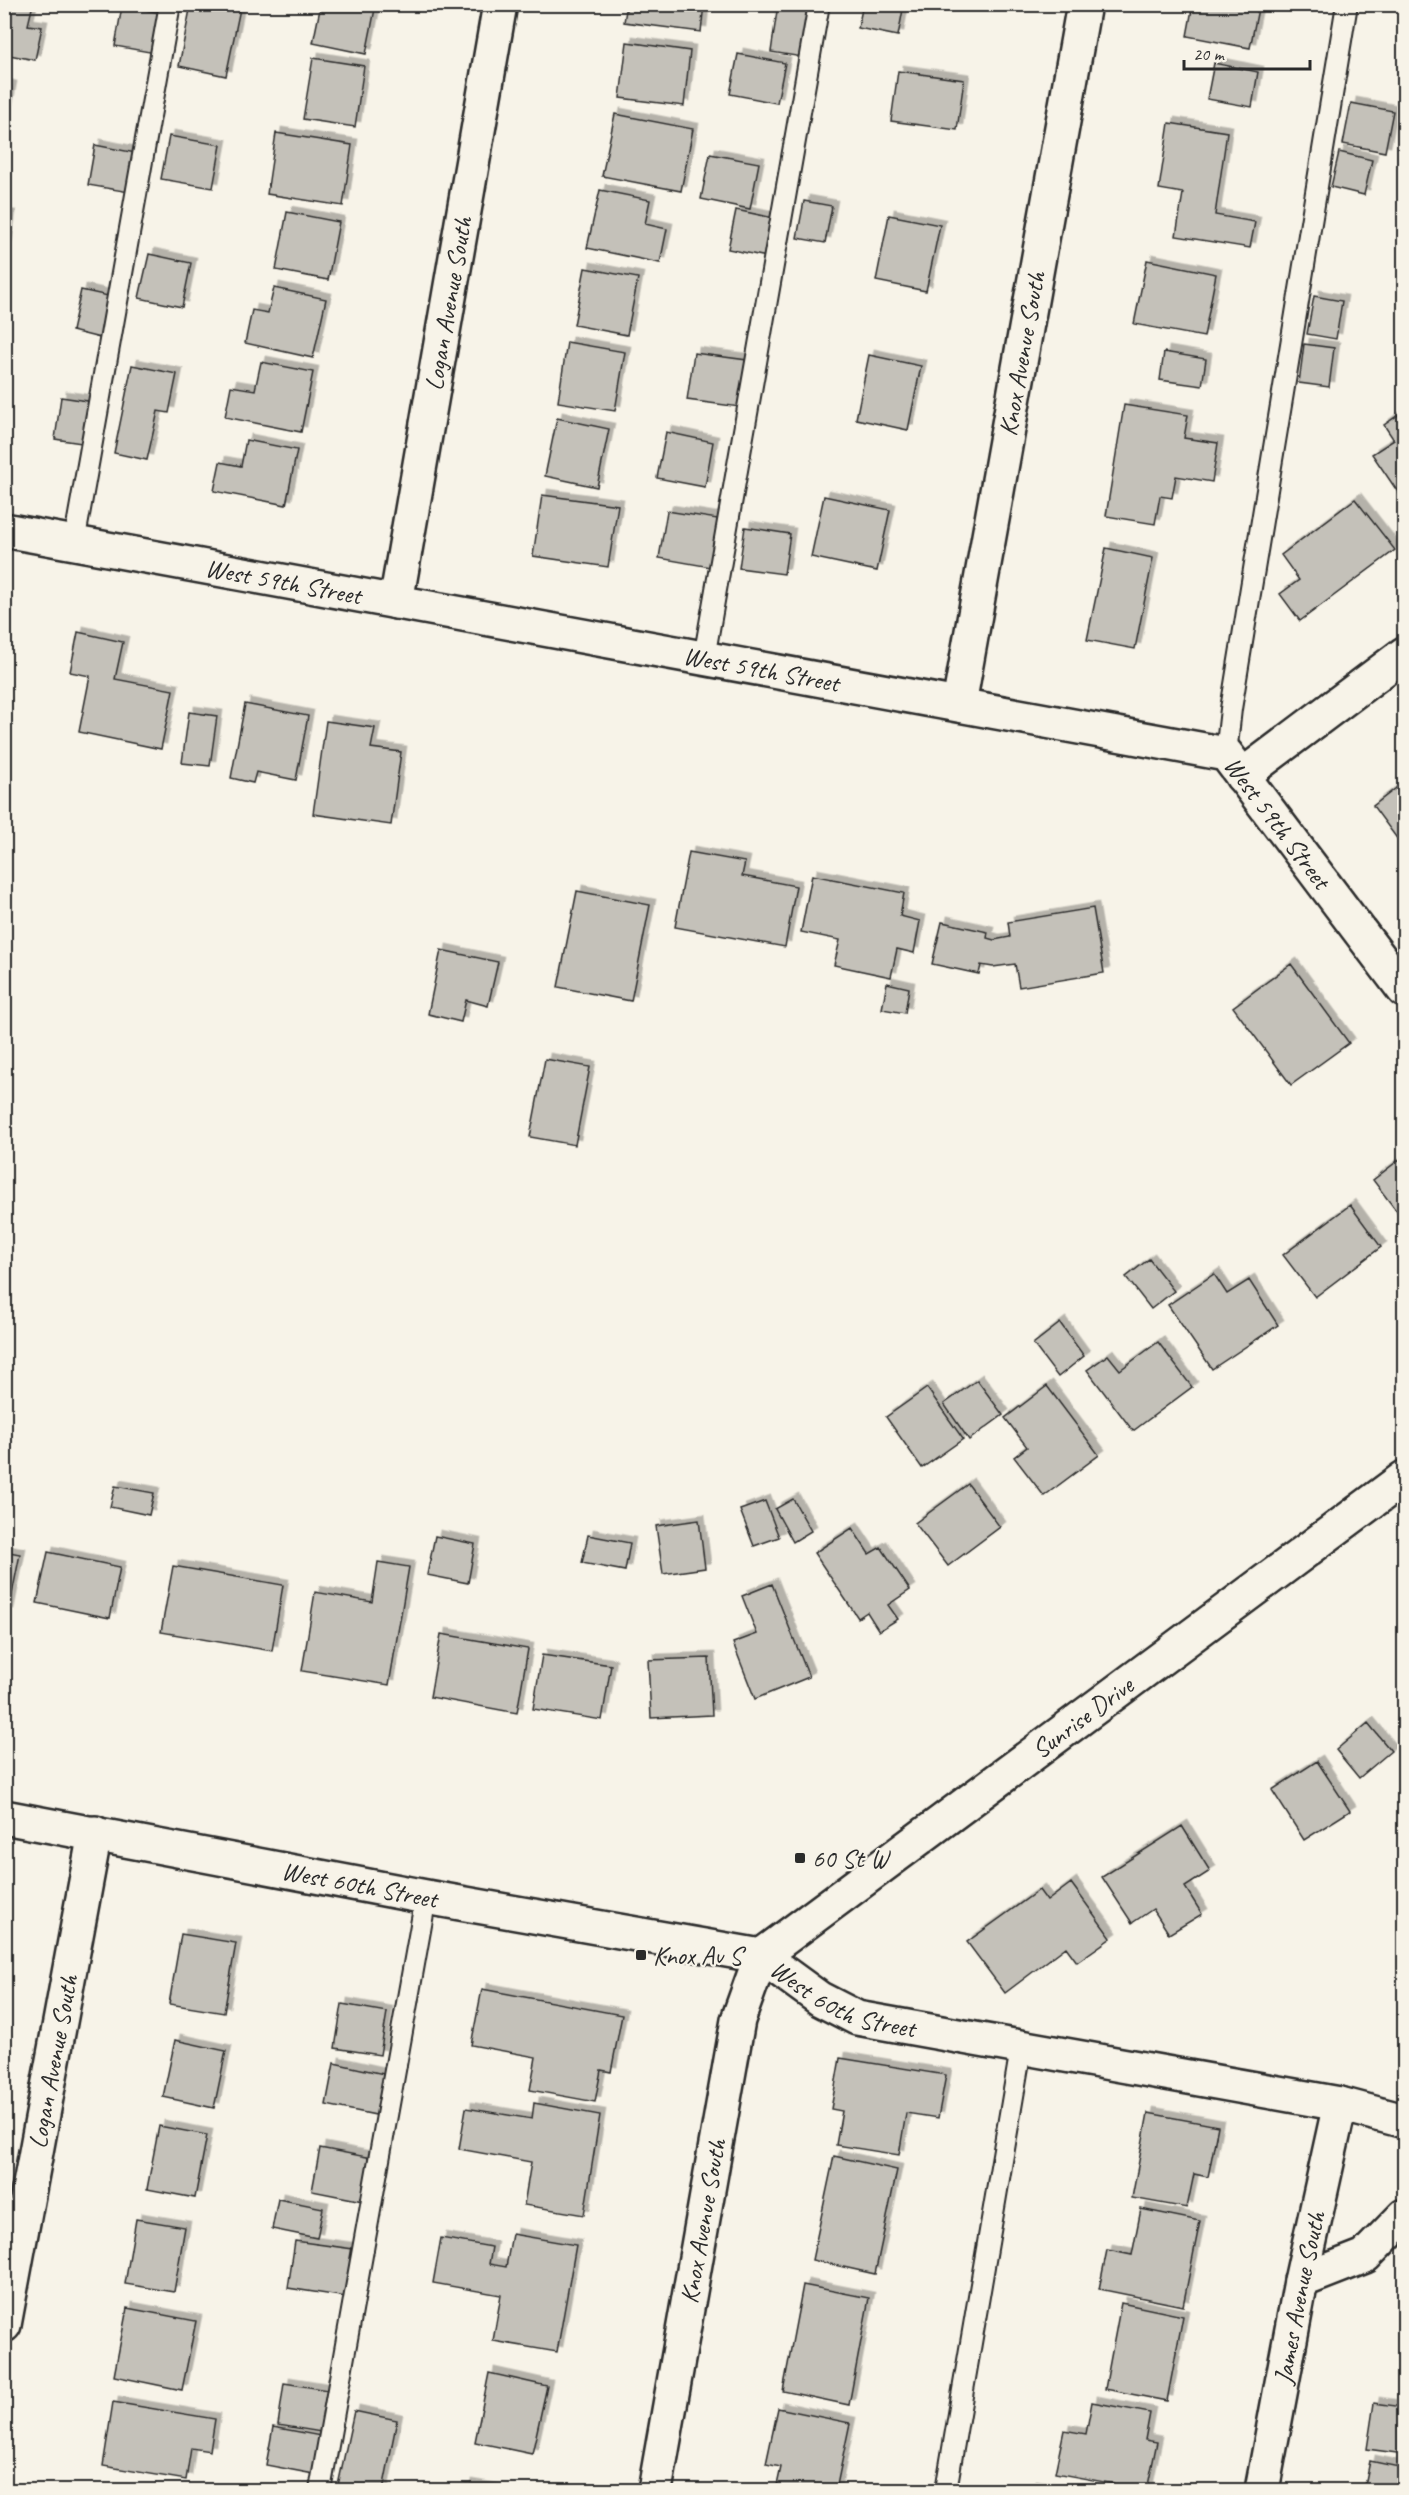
<svg xmlns="http://www.w3.org/2000/svg" width="1409" height="2495" font-family="Caveat,sans-serif">
<defs>
<filter id="shadow"><feDropShadow dx="5.5" dy="-5.5" stdDeviation="0" flood-color="#0004"/></filter>
</defs>
<rect width="100%" height="100%" fill="#f7f3e8"/>
<filter id="ink" filterUnits="userSpaceOnUse"><feTurbulence type="fractalNoise" baseFrequency=".0167" numOctaves="2"/><feDisplacementMap in="SourceGraphic" scale="12" xChannelSelector="R" yChannelSelector="G"/><feConvolveMatrix kernelMatrix="1 2 1 2 8 2 1 2 1" color-interpolation-filters="sRGB"/></filter>
<g filter="url(#ink)">
<path fill="#c4c1b9" stroke="#2b2b2b" stroke-width="1.5" filter="url(#shadow)" d="M4,4H33L28,25L42,27L35,60L4,54Z
M191,4H241L226,76L179,66Z
M321,4H376L366,54L313,43Z
M627,4H704L701,32L624,22Z
M778,4H810L802,57L771,52Z
M863,4H904L898,36L858,28Z
M1193,4H1259L1250,48L1187,36Z
M122,6L162,13L155,53L115,46Z
M627,42L690,51L684,106L620,98Z
M738,54L785,63L777,103L730,94Z
M313,58L364,66L355,127L303,119Z
M1214,63L1258,72L1252,107L1207,99Z
M898,71L964,80L957,130L891,121Z
M4,85L11,87L4,125Z
M1351,103L1393,111L1385,152L1343,144Z
M615,114L693,129L681,191L602,176Z
M1169,123L1227,132L1215,215L1255,222L1250,248L1176,236L1183,193L1159,189Z
M276,133L352,145L343,206L267,194Z
M169,136L221,145L213,188L161,179Z
M95,145L136,153L129,192L88,185Z
M1339,152L1372,160L1364,195L1331,187Z
M710,154L759,163L750,209L701,199Z
M600,190L650,200L645,224L667,229L660,263L587,248Z
M804,201L832,206L825,243L797,238Z
M736,210L774,218L767,257L728,249Z
M287,212L339,222L328,280L276,270Z
M4,215L10,216L6,248L4,247Z
M889,215L940,225L926,291L876,281Z
M149,254L191,263L182,307L139,298Z
M1147,260L1216,274L1204,337L1134,324Z
M585,268L638,278L627,335L574,325Z
M274,288L326,299L313,358L245,343L252,310L268,313Z
M81,290L113,297L104,339L72,331Z
M1314,296L1342,301L1336,339L1307,334Z
M567,342L625,352L615,411L558,402Z
M1304,344L1334,348L1329,387L1299,383Z
M1164,352L1206,359L1202,386L1160,380Z
M694,353L747,360L740,407L687,400Z
M869,355L921,366L908,430L856,419Z
M261,362L313,372L301,432L225,417L231,386L255,390Z
M132,365L177,374L169,413L158,411L147,460L114,453Z
M61,397L94,402L88,444L55,439Z
M1124,405L1188,415L1184,438L1218,443L1212,482L1176,476L1172,498L1160,496L1155,524L1106,516Z
M1404,411V501L1372,454L1394,440L1384,425Z
M557,418L609,429L597,487L545,476Z
M666,432L713,442L705,487L657,478Z
M246,440L297,450L286,505L214,491L220,462L241,466Z
M542,495L618,505L608,567L533,556Z
M824,496L890,510L877,571L811,557Z
M1355,499L1395,550L1300,621L1280,594L1299,580L1281,555Z
M667,511L718,519L710,567L659,558Z
M745,527L790,534L784,574L739,568Z
M1106,548L1153,558L1135,649L1087,640Z
M78,632L123,642L115,679L173,690L161,749L79,732L90,676L70,672Z
M245,704L308,716L296,780L256,772L253,783L231,778Z
M189,712L217,716L210,766L182,763Z
M326,721L375,728L371,748L401,752L391,825L313,814Z
M1404,782V848L1373,806Z
M689,852L745,862L742,876L796,886L785,947L675,927Z
M812,875L904,893L900,916L920,921L914,953L897,949L891,977L834,965L840,940L801,932Z
M577,891L650,905L631,1001L558,987Z
M1093,908L1104,973L1019,987L1015,964L993,967L981,965L979,974L932,964L942,922L988,932L987,938L994,940L1010,937L1008,922Z
M441,950L498,962L488,1006L466,1000L461,1022L428,1014Z
M1291,964L1349,1043L1291,1085L1233,1007Z
M887,983L909,988L905,1013L882,1009Z
M545,1059L590,1067L575,1145L530,1137Z
M1404,1156V1221L1373,1180Z
M1350,1205L1381,1247L1315,1297L1283,1255Z
M1149,1259L1174,1291L1151,1309L1126,1277Z
M1214,1274L1227,1294L1249,1280L1278,1325L1212,1369L1168,1305Z
M1060,1323L1084,1356L1058,1377L1033,1344Z
M1158,1342L1192,1387L1133,1431L1087,1370L1108,1355L1120,1370Z
M977,1380L1003,1415L969,1440L944,1404Z
M1047,1386L1099,1455L1044,1496L1014,1457L1027,1447L1005,1418Z
M927,1388L963,1439L922,1468L886,1417Z
M968,1484L1000,1527L948,1566L915,1523Z
M115,1486L154,1493L149,1515L110,1507Z
M793,1499L811,1531L793,1542L775,1509Z
M765,1501L779,1537L754,1546L740,1510Z
M699,1520L705,1568L663,1574L656,1526Z
M852,1528L869,1554L881,1547L910,1590L888,1605L898,1619L879,1631L867,1612L858,1618L814,1553Z
M588,1535L630,1543L625,1571L582,1563Z
M435,1536L475,1544L468,1583L427,1575Z
M4,1551L20,1554L8,1614L4,1613Z
M48,1552L120,1567L110,1618L37,1603Z
M378,1562L409,1567L389,1685L302,1671L315,1592L372,1602Z
M173,1566L283,1585L272,1651L161,1632Z
M772,1584L809,1677L755,1699L733,1643L757,1634L742,1596Z
M441,1634L528,1649L517,1713L430,1697Z
M542,1655L611,1665L602,1720L533,1709Z
M709,1658L712,1715L651,1718L648,1660Z
M1368,1723L1391,1751L1359,1778L1336,1750Z
M1317,1761L1350,1811L1304,1840L1272,1790Z
M1182,1826L1210,1871L1185,1887L1202,1914L1169,1934L1153,1909L1132,1923L1102,1877Z
M1071,1883L1111,1938L1077,1962L1066,1947L1005,1993L967,1942L1039,1890L1047,1901Z
M181,1934L236,1943L224,2013L169,2004Z
M482,1989L622,2015L611,2072L601,2070L595,2102L530,2090L536,2057L471,2045Z
M342,2004L387,2012L380,2055L335,2048Z
M175,2040L226,2051L214,2108L163,2097Z
M840,2058L946,2075L938,2118L906,2113L899,2155L836,2145L842,2111L831,2109Z
M334,2063L384,2074L376,2115L326,2105Z
M534,2103L600,2115L584,2215L524,2205L531,2162L459,2149L466,2108L532,2119Z
M1148,2113L1218,2126L1208,2177L1194,2174L1187,2208L1132,2198Z
M159,2126L207,2135L195,2198L147,2189Z
M320,2148L372,2158L363,2201L312,2191Z
M834,2156L897,2170L875,2274L812,2260Z
M278,2199L323,2208L317,2238L272,2229Z
M1141,2209L1200,2221L1183,2306L1099,2289L1107,2250L1132,2255Z
M136,2219L185,2227L174,2292L125,2284Z
M512,2234L576,2245L557,2352L493,2341L501,2295L433,2283L441,2238L492,2247L489,2264L506,2267Z
M295,2241L353,2249L346,2297L288,2288Z
M803,2285L869,2298L849,2405L783,2391Z
M1121,2303L1183,2316L1167,2401L1105,2389Z
M127,2308L196,2321L182,2390L114,2376Z
M489,2373L547,2386L532,2454L475,2442Z
M284,2383L328,2390L321,2432L278,2425Z
M1404,2397V2454L1367,2449L1374,2403L1403,2407Z
M113,2402L215,2419L210,2451L191,2448L186,2480L103,2466Z
M1092,2402L1150,2413L1145,2440L1157,2442L1147,2490L1055,2473L1064,2430L1086,2434Z
M778,2408L850,2423L836,2490H776L781,2467L766,2464Z
M354,2411L397,2420L383,2490H337Z
M273,2427L321,2436L314,2474L266,2465Z
M1370,2461L1404,2468V2490H1364Z
M466,2485L496,2490H465Z
M1030,2486L1061,2490H1030Z"/>
<g fill="none" stroke-linecap="round" stroke-linejoin="round">
<g stroke="#2b2b2b" stroke-width="24">
<path id="lane" d="M74,543L170,4
M704,658L819,4
M1226,754L1231,709L1347,4
M320,2490L426,1897
M946,2490L1021,2049"/>
</g>
<g stroke="#2b2b2b" stroke-width="38">
<g id="street">
<path id="s1" d="M4,530L1226,754L1404,990"/>
<path id="s2" d="M396,602L500,4"/>
<path id="s3" d="M959,704L1084,4"/>
<path d="M1242,776L1404,654"/>
<path d="M1301,2281L1365,2256L1404,2216"/>
<path id="s4" d="M4,2325L95,1833"/>
<path id="s5" d="M655,2490L738,2020L761,1956L820,1999L857,2018L1340,2104L1404,2121"/>
<path id="s6" d="M1262,2490L1301,2281L1340,2104"/>
</g>
</g>
<g stroke="#2b2b2b" stroke-width="38">
<g id="secondary">
<path id="s7" d="M4,1817L426,1897L761,1956L1404,1478"/>
</g>
</g>
<use href="#lane" stroke="#f7f3e8" stroke-width="20"/>
<use href="#street" stroke="#f7f3e8" stroke-width="33"/>
<use href="#secondary" stroke="#f7f3e8" stroke-width="33"/>
</g>
</g>
<g fill="#2b2b2b" stroke="#f7f3e8" stroke-width="2">
<rect x="794" y="1852" width="12" height="12" rx="3"/>
<rect x="635" y="1949" width="12" height="12" rx="3"/>
</g>
<g text-anchor="middle" stroke-width="4.5" stroke-linejoin="round" paint-order="stroke">
<g font-size="26" fill="#2b2b2b" stroke="#f7f3e8">
<text dy="9" stroke="none"><textPath href="#s2" startOffset="303">Logan Avenue South</textPath></text>
<text dy="9" stroke="none"><textPath href="#s3" startOffset="356">Knox Avenue South</textPath></text>
<text dy="9" stroke="none"><textPath href="#s1" startOffset="284">West 59th Street</textPath></text>
<text dy="9" stroke="none"><textPath href="#s1" startOffset="770">West 59th Street</textPath></text>
<text dy="9" stroke="none"><textPath href="#s1" startOffset="1328">West 59th Street</textPath></text>
<text dy="9" stroke="none"><textPath href="#s7" startOffset="1170">Sunrise Drive</textPath></text>
<text dy="9" stroke="none"><textPath href="#s7" startOffset="362">West 60th Street</textPath></text>
<text dy="9" stroke="none"><textPath href="#s5" startOffset="640">West 60th Street</textPath></text>
<text dy="9" stroke="none"><textPath href="#s4" startOffset="268">Logan Avenue South</textPath></text>
<text dy="9" stroke="none"><textPath href="#s5" startOffset="273">Knox Avenue South</textPath></text>
<text dy="9" stroke="none"><textPath href="#s6" startOffset="196">James Avenue South</textPath></text>
</g>
<g font-size="26" fill="#2b2b2b" stroke="#f7f3e8" text-anchor="start">
<text x="812" y="1867">60 St W</text>
<text x="653" y="1964">Knox Av S</text>
</g>
</g>
<rect width="1409" height="2495" fill="none" stroke="#f7f3e8" stroke-width="24"/>
<rect x="12" y="12" width="1385" height="2471" fill="none" stroke="#2b2b2b" stroke-width="2" filter="url(#ink)"/>
<path d="M1184 60v9h126v-9" fill="none" stroke="#2b2b2b" stroke-width="3"/>
<text x="1193" y="60" font-size="18" fill="#2b2b2b" stroke="#f7f3e8" stroke-width="4.5" paint-order="stroke">20 m</text>
</svg>
